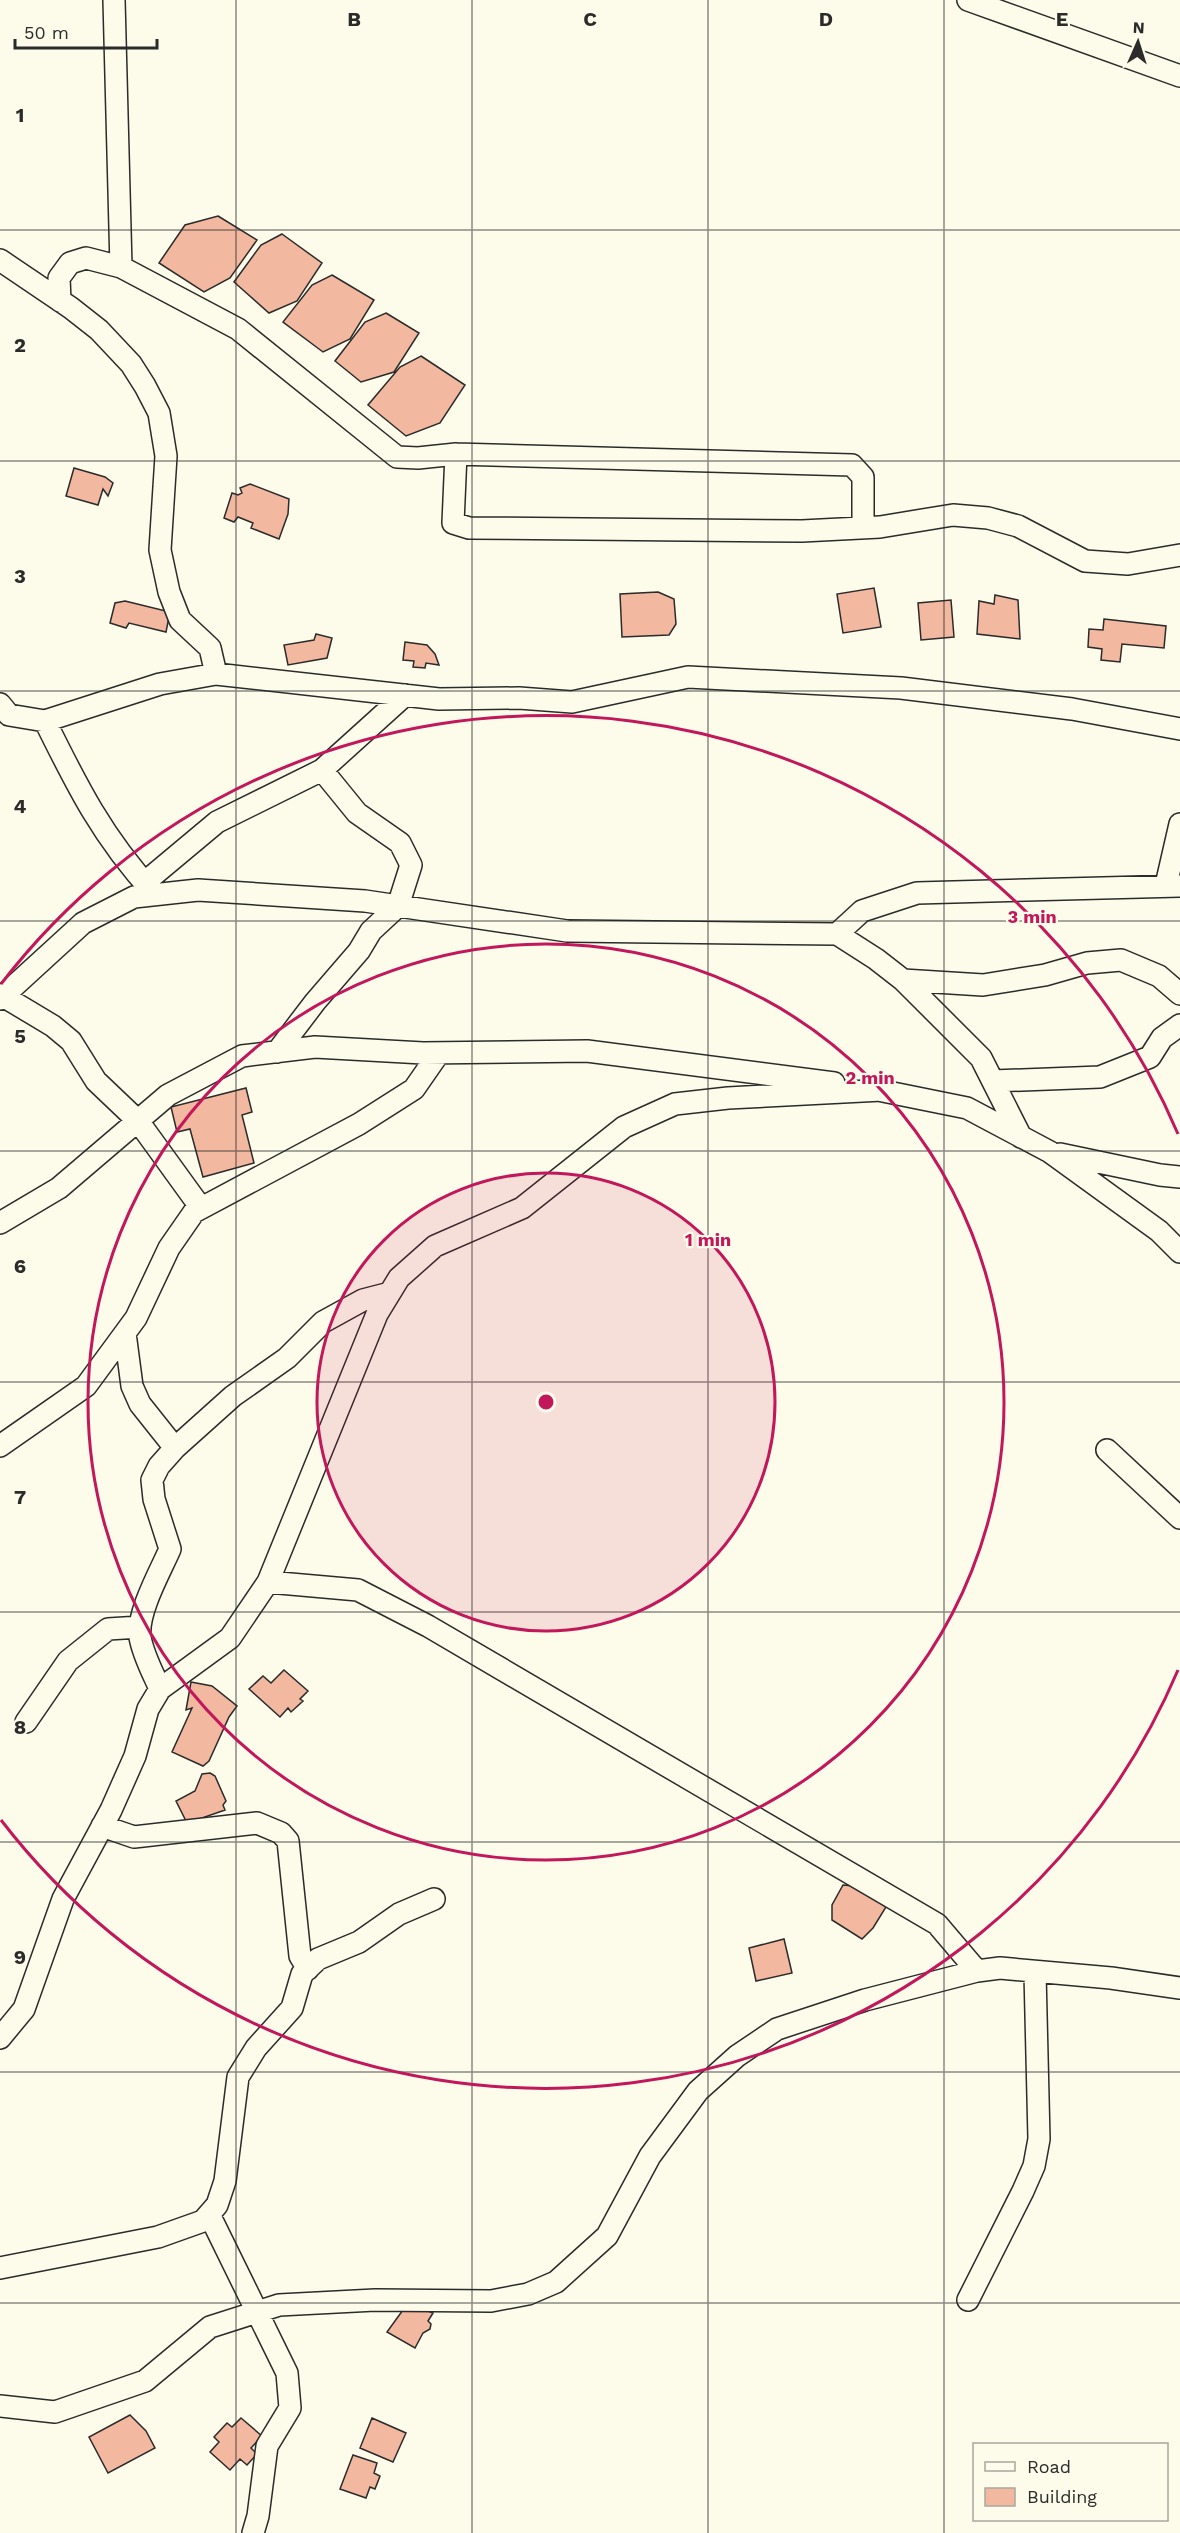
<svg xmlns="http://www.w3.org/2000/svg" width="1180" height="2533" font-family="'Work Sans',sans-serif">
<rect width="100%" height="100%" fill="#fdfbea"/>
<path fill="#f2b8a0" stroke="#2b2b2b" stroke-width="1.5" d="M218,216L257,240L230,278L204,292L159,263L185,225Z
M282,234L322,263L297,301L269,313L234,282L261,245Z
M332,275L374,300L350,339L323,352L283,322L312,285Z
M386,313L419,333L394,372L361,382L335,361L365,322Z
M421,356L465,385L440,423L406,436L368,405L400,367Z
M74,468L105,477L113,483L108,496L103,489L98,505L66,496Z
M250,484L289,499L288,514L279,539L251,528L253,523L238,517L234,522L224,518L232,493L238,495L242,493L240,488Z
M874,588L881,627L843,633L837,594Z
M658,592L674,599L676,624L669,635L622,637L620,594Z
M995,595L1018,600L1020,639L977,634L979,601L994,604Z
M951,600L954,637L921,640L918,603Z
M125,601L170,612L166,632L129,623L126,628L110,623L115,603Z
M1104,619L1166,626L1164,648L1122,644L1120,662L1101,660L1102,649L1088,647L1089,629L1103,630Z
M316,634L332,638L327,658L288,665L284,645L314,640Z
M405,642L427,645L435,654L439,665L426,663L425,668L413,667L414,661L403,660Z
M246,1088L252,1112L242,1115L254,1163L203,1177L190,1129L177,1132L171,1107Z
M284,1670L308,1691L300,1699L303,1701L291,1712L288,1708L280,1717L249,1689L263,1676L271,1683Z
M191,1682L212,1686L237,1706L229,1717L209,1761L203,1766L172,1752L192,1708L186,1710Z
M210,1773L215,1776L226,1801L223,1805L225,1810L199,1819V1822L187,1823L176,1801L195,1791L202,1774Z
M843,1885L867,1887L885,1900L882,1904L886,1907L873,1928L862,1939L832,1920V1905Z
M784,1939L792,1973L756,1981L749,1948Z
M408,2303L433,2313L428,2321L431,2324L430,2329L423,2333L415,2348L387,2332Z
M130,2415L146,2431L155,2448L108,2473L89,2437Z
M241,2418L262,2436L251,2448L257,2454L247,2465L240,2459L230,2470L210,2452L219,2442L214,2437L227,2423L232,2427Z
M372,2418L406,2433L393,2462L360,2448Z
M353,2455L377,2463L374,2473L380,2476L375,2489L370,2487L366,2498L340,2489Z"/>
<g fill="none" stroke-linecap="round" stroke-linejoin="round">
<g stroke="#2b2b2b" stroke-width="24">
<path id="minor" d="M114,0L121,267
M968,0L1180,76
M0,260L71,308L99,330L131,364L145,386L159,413L166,456L160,550L169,592L180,620L210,648L216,674
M60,301L59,278L70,263L86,258L121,267L238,329L397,457L418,458L456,454L852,465L863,477V528
M456,454L453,523L469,528L802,531L880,527L953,515L988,518L1018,526L1085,561L1128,564L1180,555
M0,704L9,715L45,721L160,684L216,674L439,699L519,698L572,702L688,677L901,688L1072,709L1180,729
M45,721C77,786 103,838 153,892
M144,883L217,822L322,770L405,695
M1166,885L1180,824
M837,934L876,959L903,980L981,1058L1021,1137
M903,980L983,985L1045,975L1087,963L1121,960L1159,976L1180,994
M3,996L53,1026L71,1041L96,1081L138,1121L201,1208
M0,999L83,923L134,897L198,890L365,901L567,931L837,934L862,911L917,893L1180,886
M277,1052L315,1002L359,951L371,931L398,906L411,865L400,843L357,813L322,770
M993,1081L1100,1077L1150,1057L1162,1038L1180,1025
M868,1088L967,1108L1050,1152L1159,1231L1180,1252
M1060,1154L1160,1175L1180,1177
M0,1223L59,1188L168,1095L242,1056L315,1047L423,1053L587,1051L834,1083
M125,1333L132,1386L140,1404L175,1448
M0,1446L86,1386L136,1318L169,1248L194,1212L359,1124L414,1089L439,1053
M1107,1450L1180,1518
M268,1582L358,1590L428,1626L937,1924L977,1971
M160,1689C153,1673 143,1655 140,1637C137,1612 160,1572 170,1549L154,1499L152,1480L159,1466L175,1448L233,1396L287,1358L323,1322L363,1300L390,1293
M26,1722L68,1661L108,1629L140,1627
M102,1826L134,1837L257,1823L281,1833L288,1841L300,1956L308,1969
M0,2038L24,2009L63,1899L111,1810L135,1756L148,1709L160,1689L230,1638L268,1582L377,1314L399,1278L435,1246L522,1208L624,1127L675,1104L728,1098L882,1090
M209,2214L287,2373L290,2408L267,2446L258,2516L253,2533
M0,2268L158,2237L203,2221L217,2205L225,2181L238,2077L256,2048L292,2008L302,1974L318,1959L359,1942L399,1914L434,1899
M968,2300L1023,2191L1034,2166L1039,2139L1035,1973
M0,2406L55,2412L145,2381L210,2327L279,2305L375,2300L491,2301L528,2294L556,2282L607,2236L650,2156L698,2091L737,2056L777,2029L865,2000L977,1971L1000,1968L1111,1978L1180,1988"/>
</g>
<use href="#minor" stroke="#fdfbea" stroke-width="21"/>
</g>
<path fill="none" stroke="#2b2b2b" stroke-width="1.5" stroke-opacity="0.55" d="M236,0V2533M472,0V2533M708,0V2533M944,0V2533M0,230H1180M0,461H1180M0,691H1180M0,921H1180M0,1151H1180M0,1382H1180M0,1612H1180M0,1842H1180M0,2072H1180M0,2303H1180"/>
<circle cx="546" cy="1402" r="229" fill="#c2185b" fill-opacity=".12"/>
<g fill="none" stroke="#c2185b" stroke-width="3">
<circle cx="546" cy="1402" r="229"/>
<circle cx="546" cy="1402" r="458"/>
<path d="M1178 1670A687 687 0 0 1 1 1820M1 984A687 687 0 0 1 1178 1134"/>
</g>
<g font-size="20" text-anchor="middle" font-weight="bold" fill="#2b2b2b" stroke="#fdfbea" stroke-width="4.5" stroke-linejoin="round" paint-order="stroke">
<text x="354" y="26">B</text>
<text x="590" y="26">C</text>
<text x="826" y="26">D</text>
<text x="1062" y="26">E</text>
<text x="20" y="122">1</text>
<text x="20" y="352">2</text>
<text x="20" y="583">3</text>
<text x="20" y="813">4</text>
<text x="20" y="1043">5</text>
<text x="20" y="1273">6</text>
<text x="20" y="1504">7</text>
<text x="20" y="1734">8</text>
<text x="20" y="1964">9</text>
</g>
<circle cx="546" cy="1402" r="9" fill="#c2185b" stroke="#fdfbea" stroke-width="3"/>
<g font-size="18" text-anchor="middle" font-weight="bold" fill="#c2185b" stroke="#fdfbea" stroke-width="4.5" stroke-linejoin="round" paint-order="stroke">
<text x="1032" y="923">3 min</text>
<text x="870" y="1084">2 min</text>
<text x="708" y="1246">1 min</text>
</g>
<rect x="973" y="2443" width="195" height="78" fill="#fdfbea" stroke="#a9a89e" stroke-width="1.5"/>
<rect x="985" y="2462" width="30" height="9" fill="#fdfbea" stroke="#a9a89e" stroke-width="1.5"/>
<text x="1027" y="2473" font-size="18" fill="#2b2b2b">Road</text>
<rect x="985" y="2488" width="30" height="18" fill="#f2b8a0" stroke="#a9a89e" stroke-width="1.5"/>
<text x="1027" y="2503" font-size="18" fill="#2b2b2b">Building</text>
<g transform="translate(1138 42) rotate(3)" stroke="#fdfbea" stroke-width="4.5" paint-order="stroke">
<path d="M0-4.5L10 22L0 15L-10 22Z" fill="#2b2b2b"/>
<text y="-9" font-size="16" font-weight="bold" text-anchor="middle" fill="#2b2b2b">N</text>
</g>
<path d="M15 39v9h142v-9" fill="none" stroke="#2b2b2b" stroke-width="3"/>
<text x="24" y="39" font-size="18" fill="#2b2b2b" stroke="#fdfbea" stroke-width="4.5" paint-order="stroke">50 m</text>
</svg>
